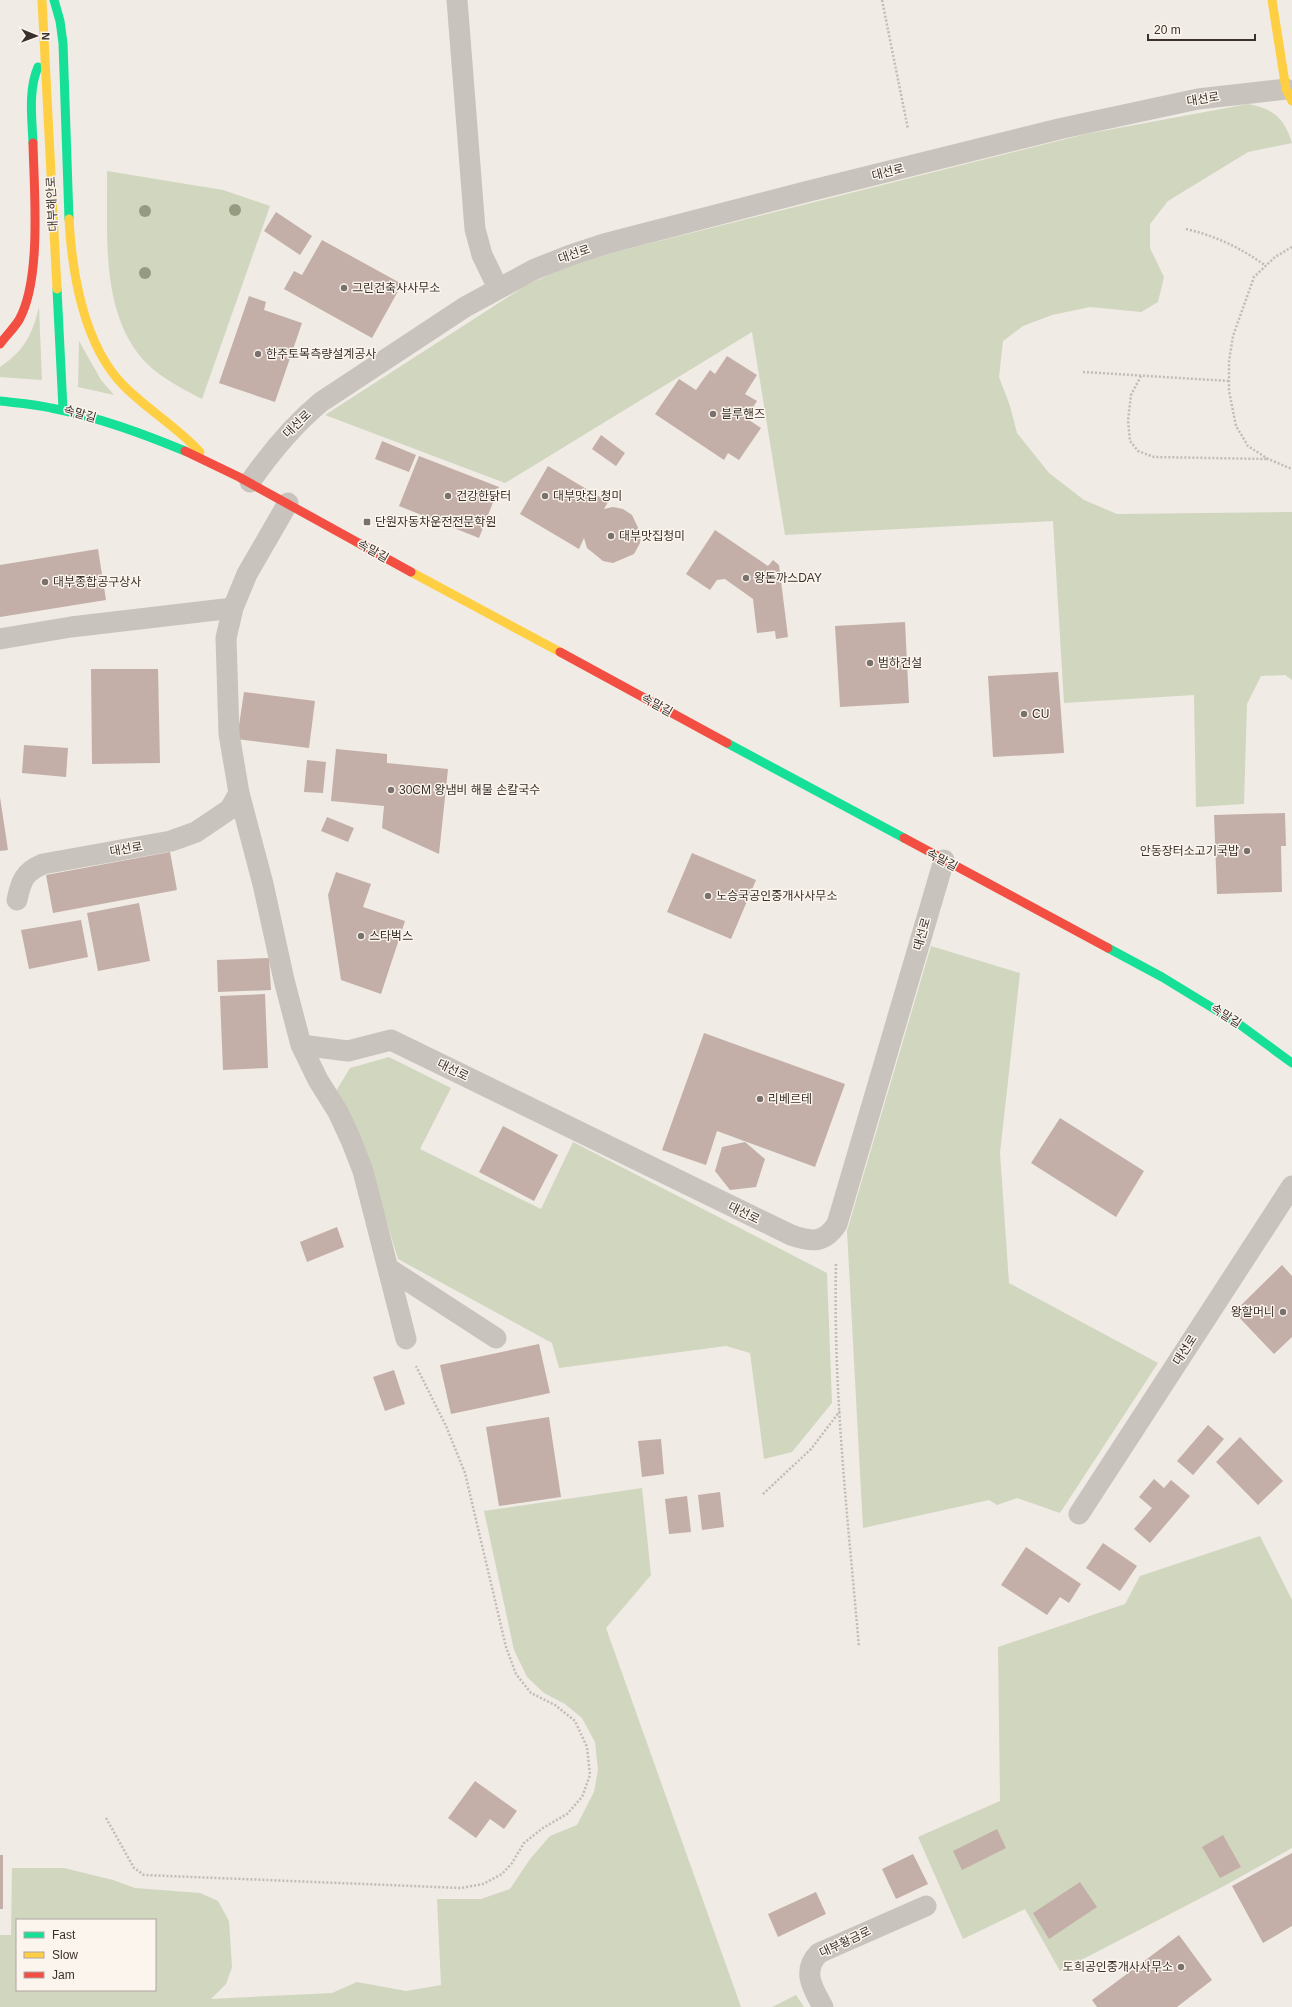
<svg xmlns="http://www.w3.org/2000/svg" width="1292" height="2007" font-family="Arial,'Noto Sans KR',sans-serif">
<rect width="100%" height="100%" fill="#f0ebe5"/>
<path fill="#d1d6bf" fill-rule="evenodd" d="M1248,104C1273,109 1284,117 1292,143L1248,152L1168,201L1150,224V248L1164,277L1158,302L1141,312L1090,307L1052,315L1023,326L1003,341L999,377L1010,406L1017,433L1049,473L1084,500L1117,514L1292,512V680L1285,675L1261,676L1247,704L1244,804L1196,807L1194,695L1064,703L1053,521L785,535L752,332L505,483L325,415L525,286L561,269L603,255L1086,134Z
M107,171L223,190L270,206L202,399C181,388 155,375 140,356C100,306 108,231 107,171Z
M39,307L42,380L0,377V367C25,350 32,335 39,307Z
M79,341L101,380L114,395L78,387Z
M931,946L1020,973L1000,1153L1009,1283L1158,1363L1060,1513L1017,1498L997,1505L989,1500L863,1528L847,1231Z
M389,1057L451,1088L420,1149L541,1209L573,1142L827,1273L832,1403L792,1452L764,1459L750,1353L726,1346L559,1368L552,1343L398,1259L367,1157L336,1091L350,1068Z
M642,1488L651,1575L606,1628L741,2007H0V1935H11L12,1868H64L113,1880L135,1888L200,1893L218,1901L229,1921L232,1967L226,1984L211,1999L332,1993L357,1982L406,1991L441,1985L437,1899H481L510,1889L530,1859L550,1836L577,1825L594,1792L598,1770L595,1742L582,1718L565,1704L544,1693L527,1677L514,1650L484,1511ZM17,1920H155V1990H17Z
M1260,1536L1292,1600V1848L1224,1886L1060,1971L1025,1909L963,1939L918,1837L1000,1801L998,1647L1125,1604L1140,1576Z
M796,1995L804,2007H772Z"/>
<path fill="#c3afa7" d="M276,212L312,236L300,255L264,231Z
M322,240L402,284L372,338L284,289L294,271L302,275Z
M249,296L266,302L264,310L302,323L275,402L219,383Z
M727,356L757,375L745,394L757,401L746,418L761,428L739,460L728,453L724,460L655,414L679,379L696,390L710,370L715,374Z
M601,435L625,453L616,466L592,449Z
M382,441L416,455L409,472L375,459Z
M419,456L499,487L479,538L399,506Z
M548,466L608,502L604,509L613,507L623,509L632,515L641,534L640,543L634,554L613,563L603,561L587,548L584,538L579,549L520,514Z
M715,530L768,566L773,560L779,565L788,637L776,639L775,631L757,633L753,599L725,579L717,580L710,590L686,574Z
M98,549L106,600L0,617V565Z
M905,622L909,703L840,707L835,626Z
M91,669H158L160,763L92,764Z
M1058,672L1064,753L993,757L988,676Z
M244,692L315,701L309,748L237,739Z
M24,745L68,748L66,777L22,773Z
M336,749L387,754V763L448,769L439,854L382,828L384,806L331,801Z
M307,760L326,762L323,793L304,792Z
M0,797L8,850L0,851Z
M1285,813L1286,846H1281L1282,892L1217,894L1214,815Z
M327,817L354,828L348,842L321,831Z
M170,852L177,890L53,913L46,875Z
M692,853L756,880L731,939L667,912Z
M336,872L371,884L363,907L405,921L381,994L341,980L328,895Z
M139,903L150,961L98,971L87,913Z
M81,920L88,957L29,969L21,930Z
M269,958L271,990L218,992L217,960Z
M265,994L268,1068L223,1070L220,996Z
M704,1033L845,1084L815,1167L717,1131L706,1165L662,1150Z
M1060,1118L1144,1171L1116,1217L1031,1163Z
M503,1126L558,1155L534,1201L479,1172Z
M745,1142L765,1159L756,1187L730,1190L715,1171L722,1147Z
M337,1227L344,1247L307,1262L300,1242Z
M1282,1265L1292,1276V1337L1274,1354L1234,1312Z
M539,1344L550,1393L451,1414L440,1365Z
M394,1370L405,1404L385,1411L373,1377Z
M549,1417L561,1497L499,1506L486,1427Z
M1208,1425L1224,1439L1193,1475L1177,1461Z
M1240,1437L1283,1481L1258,1505L1216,1462Z
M661,1439L664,1474L642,1477L638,1441Z
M1154,1479L1164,1488L1171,1480L1190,1496L1150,1543L1134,1529L1152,1508L1139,1497Z
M720,1492L724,1527L702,1530L698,1495Z
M687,1496L691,1532L669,1534L665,1499Z
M1103,1543L1137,1566L1120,1591L1086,1568Z
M1026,1547L1081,1584L1069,1603L1060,1597L1047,1615L1001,1585Z
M475,1781L517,1811L504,1829L490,1819L476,1838L448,1818Z
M997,1829L1006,1848L962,1870L953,1851Z
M1223,1835L1241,1867L1220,1878L1202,1847Z
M1292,1853V1926L1263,1943L1232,1886Z
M913,1854L928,1884L896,1899L882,1869Z
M0,1855H3V1909H0Z
M1080,1882L1097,1907L1049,1939L1033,1913Z
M816,1892L826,1914L778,1937L768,1914Z
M1179,1935L1212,1980L1177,2007H1097L1092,2000Z"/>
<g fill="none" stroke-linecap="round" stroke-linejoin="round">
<path stroke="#c2bbb6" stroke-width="2.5" stroke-dasharray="2 2" stroke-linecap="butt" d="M882,0L908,129
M1186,229C1216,236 1241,248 1266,266
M1292,247L1275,257L1254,277L1233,336L1229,361V391L1236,426L1248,446L1268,459L1292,469
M1083,372L1229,381
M1141,376L1131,395L1128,421L1130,441L1138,451L1154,457L1267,459
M836,1264C833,1392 848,1520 859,1647
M763,1494L811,1449L840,1411
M106,1818L134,1868L144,1875L461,1888L483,1884L502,1874L512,1863L524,1843L543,1828L567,1814L582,1797L590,1775L587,1747L575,1721L555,1705L531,1693L516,1674L506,1647L465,1473L446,1426L416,1366"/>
<path stroke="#c9c3be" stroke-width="21" d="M457,0L475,229L482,255L498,288
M250,482C271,452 292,426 321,402L465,307L535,269L568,256L604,244L809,191L1063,128L1198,99L1286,89
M288,503L247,574L233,608L226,638L229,734L239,793L263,884L284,980L301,1045L318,1080L338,1112L351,1140L363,1171L406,1339
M0,639L71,627L233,608
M17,900C21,881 24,872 43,864L171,841L196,832L230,809L239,793
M301,1045L348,1051L391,1040L791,1235C811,1242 824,1244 837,1224L944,860
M388,1268L496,1338
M1079,1514L1292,1186
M823,2007C813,1989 801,1971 819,1953L926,1906"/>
<path stroke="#16e098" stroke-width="9" d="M54,0L60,21L63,43L69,219
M33,143C32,119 28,90 38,67
M57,289L63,409
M0,401C17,403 35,404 51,408C98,417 141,433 185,451
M727,743L904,838
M1108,948L1162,977L1239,1024L1292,1063"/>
<path stroke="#ffcf43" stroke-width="9" d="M42,0L57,289
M1272,0L1286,89L1292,101
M69,219C72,274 84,346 124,386C148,410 177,427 200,452
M411,572L560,652"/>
<path stroke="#f24e42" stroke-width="9" d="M0,344C6,336 14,328 19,320C42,279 34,190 33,143
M185,451L239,477L411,572
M560,652L727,743
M904,838L1108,948"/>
</g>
<g fill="#959b80">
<circle cx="235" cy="210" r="6"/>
<circle cx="145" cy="211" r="6"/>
<circle cx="145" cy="273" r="6"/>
</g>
<g fill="#7a716c" stroke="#fbf5ee" stroke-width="1.5">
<circle cx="344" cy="288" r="4"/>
<circle cx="258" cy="354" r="4"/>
<circle cx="713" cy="414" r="4"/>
<circle cx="448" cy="496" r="4"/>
<circle cx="545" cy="496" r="4"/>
<rect x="363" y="518" width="8" height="8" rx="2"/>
<circle cx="611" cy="536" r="4"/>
<circle cx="746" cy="578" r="4"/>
<circle cx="45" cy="582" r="4"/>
<circle cx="870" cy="663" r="4"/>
<circle cx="1024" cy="714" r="4"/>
<circle cx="391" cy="790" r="4"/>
<circle cx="1247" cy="851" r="4"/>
<circle cx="708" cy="896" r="4"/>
<circle cx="361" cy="936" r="4"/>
<circle cx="760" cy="1099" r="4"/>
<circle cx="1283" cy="1312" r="4"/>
<circle cx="1181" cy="1967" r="4"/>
</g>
<g text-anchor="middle" stroke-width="3" stroke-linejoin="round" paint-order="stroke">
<g font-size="12" fill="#3b302b" stroke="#fbf5ee">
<text transform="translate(1203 99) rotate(-9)" y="4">대선로</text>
<text transform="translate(888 172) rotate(-14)" y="4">대선로</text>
<text transform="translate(52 204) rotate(-93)" y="4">대부해안로</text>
<text transform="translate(574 254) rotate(-19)" y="4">대선로</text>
<text transform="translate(80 414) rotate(16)" y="4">속말길</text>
<text transform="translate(297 424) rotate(-44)" y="4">대선로</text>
<text transform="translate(373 551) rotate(29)" y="4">속말길</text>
<text transform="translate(657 705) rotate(29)" y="4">속말길</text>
<text transform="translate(126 849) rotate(-10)" y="4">대선로</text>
<text transform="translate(942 860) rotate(28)" y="4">속말길</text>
<text transform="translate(922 934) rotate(-74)" y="4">대선로</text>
<text transform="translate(1226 1016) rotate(33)" y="4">속말길</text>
<text transform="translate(453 1070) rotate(26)" y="4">대선로</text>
<text transform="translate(744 1213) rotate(26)" y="4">대선로</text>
<text transform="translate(1185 1350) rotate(-57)" y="4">대선로</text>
<text transform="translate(845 1942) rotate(-25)" y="4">대부황금로</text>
</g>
<g font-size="12" fill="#3b302b" stroke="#fbf5ee" text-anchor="start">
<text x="352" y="292">그린건축사사무소</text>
<text x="266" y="358">한주토목측량설계공사</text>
<text x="721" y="418">블루핸즈</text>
<text x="456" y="500">건강한닭터</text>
<text x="553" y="500">대부맛집 청미</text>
<text x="375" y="526">단원자동차운전전문학원</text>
<text x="619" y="540">대부맛집청미</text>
<text x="754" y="582">왕돈까스DAY</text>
<text x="53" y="586">대부종합공구상사</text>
<text x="878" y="667">범하건설</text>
<text x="1032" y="718">CU</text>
<text x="399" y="794">30CM 왕냄비 해물 손칼국수</text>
<text x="1239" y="855" text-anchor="end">안동장터소고기국밥</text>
<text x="716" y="900">노승국공인중개사사무소</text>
<text x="369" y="940">스타벅스</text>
<text x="768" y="1103">리베르테</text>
<text x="1275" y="1316" text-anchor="end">왕할머니</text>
<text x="1173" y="1971" text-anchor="end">도희공인중개사사무소</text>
</g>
</g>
<rect x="16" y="1919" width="140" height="72" fill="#fbf5ee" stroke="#aea6a0"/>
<rect x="24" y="1932" width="20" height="6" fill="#16e098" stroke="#aea6a0"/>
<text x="52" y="1939" font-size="12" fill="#3b302b">Fast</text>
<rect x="24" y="1952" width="20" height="6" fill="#ffcf43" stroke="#aea6a0"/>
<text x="52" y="1959" font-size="12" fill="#3b302b">Slow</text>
<rect x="24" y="1972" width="20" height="6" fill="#f24e42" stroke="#aea6a0"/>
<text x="52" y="1979" font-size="12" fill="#3b302b">Jam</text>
<g transform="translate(36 36) rotate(91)" stroke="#fbf5ee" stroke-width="3" paint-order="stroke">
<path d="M0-3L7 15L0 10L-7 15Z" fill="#3b302b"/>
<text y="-6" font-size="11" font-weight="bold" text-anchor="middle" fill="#3b302b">N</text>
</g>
<path d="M1148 34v6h107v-6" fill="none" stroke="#3b302b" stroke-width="2"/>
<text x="1154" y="34" font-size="12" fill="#3b302b" stroke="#fbf5ee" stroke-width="3" paint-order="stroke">20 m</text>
</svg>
